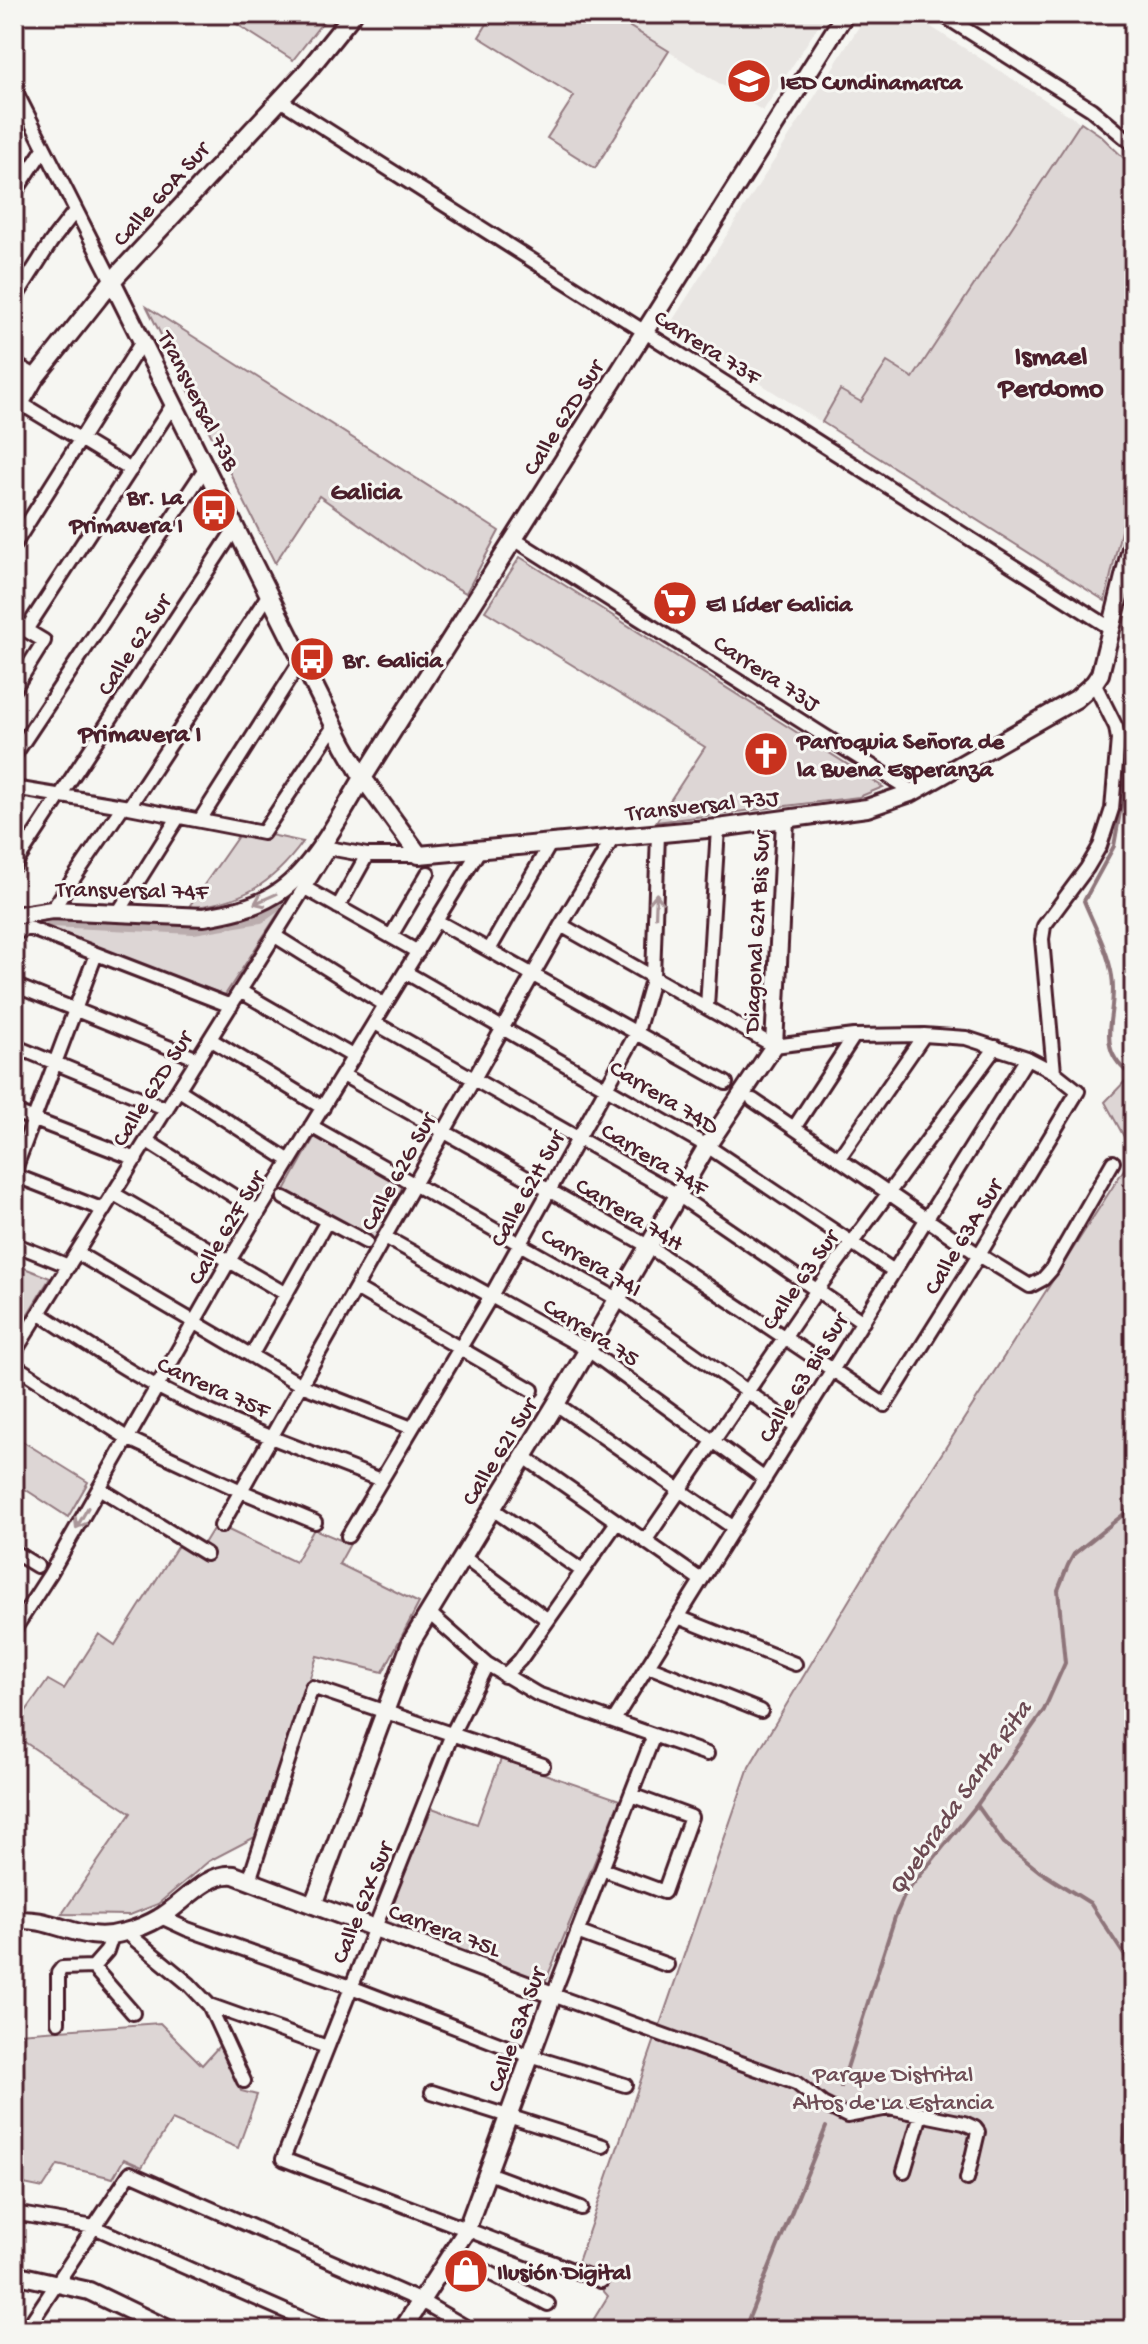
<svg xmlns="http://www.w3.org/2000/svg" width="1148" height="2344" font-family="'Gochi Hand',sans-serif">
<rect width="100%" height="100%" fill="#f6f6f2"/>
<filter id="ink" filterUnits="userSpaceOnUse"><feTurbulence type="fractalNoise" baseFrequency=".0125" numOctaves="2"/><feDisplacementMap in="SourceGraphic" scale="16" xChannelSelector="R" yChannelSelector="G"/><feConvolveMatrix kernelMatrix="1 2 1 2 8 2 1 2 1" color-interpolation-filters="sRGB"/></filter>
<g filter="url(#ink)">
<path fill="#e9e6e3" d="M609,14H826L763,111Z
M867,14H911L1100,135L1134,168L1056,570L669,326Z"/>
<path fill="#ddd6d5" stroke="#947a80" stroke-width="2" d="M221,14H318L325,19L293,60Z
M493,14H609L669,51L595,168L547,138L574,96L479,37Z
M1081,122L1100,135L1134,168V474L1105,601L822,422L840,390L861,402L887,362L913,378Z
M147,307L499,531L466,593L422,568L319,496L275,563Z
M520,557L883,787L859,797L656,822L705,747L485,611Z
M243,829L303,842C271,886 241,902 188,908Z
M291,894L225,995L20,919H56L193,927L260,916Z
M1134,1072V2330H587L608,2296L578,2262L749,1767L869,1567L1128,1163V1144L1105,1102Z
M315,1136L404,1184L375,1239L285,1190Z
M14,1264L50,1278L14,1336Z
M14,1436L88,1482L68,1517L14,1482Z
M216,1524L295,1562L314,1529L350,1544L339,1564L419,1603L383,1672L317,1656L259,1835L209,1861L158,1904L130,1915L62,1914L131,1813L14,1735V1728L48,1680L64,1689L99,1634L115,1645L182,1539L200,1550Z
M501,1759L620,1800L544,1985L385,1921L432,1808L477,1824Z
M14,2020L18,2033L160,2023L202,2065L219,2046L241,2091L257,2095L238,2148L172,2120L142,2167L124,2159L113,2178L58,2165L43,2188L14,2182Z"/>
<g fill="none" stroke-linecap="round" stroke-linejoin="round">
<path stroke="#8e747a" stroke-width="4" d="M1134,734L1114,846L1084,901C1094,925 1108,951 1112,976C1119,1016 1090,1048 1134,1077
M977,1805L1004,1843L1039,1871L1090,1903L1132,1967L1134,1983
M1134,2075L1123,2150L1134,2175
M841,2087L895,1917L905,1894L977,1805L1044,1710L1065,1663L1058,1590L1068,1565L1074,1554L1134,1506
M744,2330L826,2127"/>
<path stroke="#bbadae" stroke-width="14" d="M31,919L193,927L260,916L291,894"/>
<g stroke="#4a1f2b" stroke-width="18">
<path id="minor" d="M941,14L1091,109L1134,145
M14,88L112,281
M280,100L1112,629
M14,194L43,150
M14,300L51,242L75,211
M20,403L131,470
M514,539L913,792
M14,545L143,340
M14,623L44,641L14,689
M26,630L174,403
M14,756L206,467
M14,788L129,807L263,833L334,726
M129,807L269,594
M200,820L302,659
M323,847L367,855H419
M14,866L236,527
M305,888L418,952
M338,907L367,855
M52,910L123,806
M118,913L179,816
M437,921L726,1083
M14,933L29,928L231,1006
M275,936L385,1005
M391,936L428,873
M489,950L550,844
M405,972L707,1146L894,1271
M14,985L198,1059
M240,991L354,1057
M707,1007L718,828
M375,1023L678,1195L863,1322
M210,1039L323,1108
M14,1046L167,1109
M1054,1072L1042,939L1044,926L1087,868L1100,846L1112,809L1118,739L1116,727L1094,683
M343,1075L648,1246L885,1405L979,1255L1078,1091L1054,1072L1027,1058L966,1038L924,1035L854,1036L774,1046L561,925
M179,1090L290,1161
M753,1100L979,1255L1030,1286L1043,1279L1051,1270L1113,1162
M14,1112L136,1159
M311,1126L617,1299L797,1427
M794,1128L854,1036
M147,1141L259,1212
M839,1158L924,1035
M14,1172L96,954
M14,1175L104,1210
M114,1194L286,1294
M284,1198L366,1242
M385,1237L588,1350L765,1479
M14,1244L69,1266
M77,1253L301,1385L412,1428
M356,1288L532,1390
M39,1313C77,1338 114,1363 154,1385C226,1423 306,1450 381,1480
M14,1353L329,848
M251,1356L327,1221
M14,1365L127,1438L241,1491L315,1522
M556,1404L734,1528
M523,1456L701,1580
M99,1488L206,1554
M491,1508L581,1570
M221,1526L561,925L613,838
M348,1536L491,1296L637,1032L653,976L658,834
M645,1541L817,1290L996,1047
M14,1552L37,1566
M462,1556L548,1620
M428,1612L487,1664L537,1694L707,1754
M678,1617L795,1664
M14,1630L50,1574L229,1261L480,849
M487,1664L452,1734L283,2159L601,2281
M648,1666L761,1711
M504,1676L520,1660L617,1522
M614,1720L1027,1058
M654,1735L553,1995L796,2083L823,2104L847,2116L889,2108L964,2123L975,2128L978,2132L967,2179
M602,1869L664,1892L691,1817L631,1795
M249,1881L312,1687L543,1765
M161,1917L187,1929L351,1987L530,2056L625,2085
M126,1932L189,1984L209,2005L244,2081
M577,1932L667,1965
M93,1967L133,2013
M209,2005L327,2047
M58,2022V1973L62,1968L93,1967L107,1951L112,1936
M432,2092L603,2146
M904,2171L921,2114
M488,2173L581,2208
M14,2213L94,2227L328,2330
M452,2253L548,2304
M26,2330L130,2173L421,2301L471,2330"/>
</g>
<g stroke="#4a1f2b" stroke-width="22">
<path id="tertiary" d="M112,281L344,745L363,778L419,855L718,828L867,808L913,792L1076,699L1094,683L1100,674L1134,536
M14,366L35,378
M14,414L35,378L112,281L308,70L353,14
M14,916L52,910L204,917C228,913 253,908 274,895C311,874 341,814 363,778L845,14
M313,1905L411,1642L556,1404L707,1146L774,1046L785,820
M14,1921C55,1915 79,1946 125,1932C136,1929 149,1924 159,1918C182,1905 206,1872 234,1875L553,1995L466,2231L402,2330
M14,2274L89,2291L170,2330"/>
</g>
<use href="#minor" stroke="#f6f6f2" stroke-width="12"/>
<use href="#tertiary" stroke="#f6f6f2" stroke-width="16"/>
</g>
<defs><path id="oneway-shaft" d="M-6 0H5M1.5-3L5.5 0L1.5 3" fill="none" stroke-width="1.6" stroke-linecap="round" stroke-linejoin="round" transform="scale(2)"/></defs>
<g stroke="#a99598">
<use href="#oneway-shaft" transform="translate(265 899) rotate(156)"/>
<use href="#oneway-shaft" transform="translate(656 905) rotate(-88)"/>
<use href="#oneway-shaft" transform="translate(82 1518) rotate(120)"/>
</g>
</g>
<defs>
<g id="school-disc" transform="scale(2.3)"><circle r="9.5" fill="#c8321e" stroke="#f6f6f2"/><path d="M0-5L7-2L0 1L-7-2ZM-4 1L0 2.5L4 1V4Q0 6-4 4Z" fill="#fff"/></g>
<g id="bus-disc" transform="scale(2.3)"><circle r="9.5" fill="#c8321e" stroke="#f6f6f2"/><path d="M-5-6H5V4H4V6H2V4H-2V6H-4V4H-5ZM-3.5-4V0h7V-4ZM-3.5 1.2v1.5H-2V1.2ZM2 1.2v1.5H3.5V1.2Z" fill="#fff"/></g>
<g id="supermarket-disc" transform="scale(2.3)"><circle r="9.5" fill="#c8321e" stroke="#f6f6f2"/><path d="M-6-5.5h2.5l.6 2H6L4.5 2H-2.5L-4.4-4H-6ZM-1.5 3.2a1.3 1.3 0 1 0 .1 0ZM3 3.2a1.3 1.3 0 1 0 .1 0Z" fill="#fff"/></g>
<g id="church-disc" transform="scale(2.3)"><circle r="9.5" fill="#c8321e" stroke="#f6f6f2"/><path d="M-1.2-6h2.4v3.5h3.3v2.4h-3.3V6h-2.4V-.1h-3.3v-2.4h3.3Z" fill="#fff"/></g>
<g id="shop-disc" transform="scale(2.3)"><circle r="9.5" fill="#c8321e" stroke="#f6f6f2"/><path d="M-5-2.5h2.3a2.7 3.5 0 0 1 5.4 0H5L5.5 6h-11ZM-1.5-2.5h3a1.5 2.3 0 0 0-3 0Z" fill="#fff"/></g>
</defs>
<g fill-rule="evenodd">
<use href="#school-disc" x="749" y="81"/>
<use href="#bus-disc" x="214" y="510"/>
<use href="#supermarket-disc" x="675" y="603"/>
<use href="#bus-disc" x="312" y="659"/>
<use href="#church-disc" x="766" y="754"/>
<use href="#shop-disc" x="466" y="2271"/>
</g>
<g text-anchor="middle" stroke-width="6" stroke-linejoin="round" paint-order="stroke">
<g font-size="24" font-weight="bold" fill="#4a1f2b" stroke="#f6f6f2" text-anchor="start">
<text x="780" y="89">IED Cundinamarca</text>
<text x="183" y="504" text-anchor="end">Br. La<tspan x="183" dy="28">Primavera I</tspan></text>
<text x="706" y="611">El Líder Galicia</text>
<text x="343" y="667">Br. Galicia</text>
<text x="797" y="748">Parroquia Señora de<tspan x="797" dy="28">la Buena Esperanza</tspan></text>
<text x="497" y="2279">Ilusión Digital</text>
</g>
<g font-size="24" fill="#4a1f2b" stroke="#f6f6f2">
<text transform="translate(160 193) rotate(-48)" y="8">Calle 60A Sur</text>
<text transform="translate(708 346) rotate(32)" y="8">Carrera 73F</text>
<text transform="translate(200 400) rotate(63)" y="8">Transversal 73B</text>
<text transform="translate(562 417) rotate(-58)" y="8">Calle 62D Sur</text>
<text transform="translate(133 644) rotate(-57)" y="8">Calle 62 Sur</text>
<text transform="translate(767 672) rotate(33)" y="8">Carrera 73J</text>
<text transform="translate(702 804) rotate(-6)" y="8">Transversal 73J</text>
<text transform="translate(132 889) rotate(1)" y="8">Transversal 74F</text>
<text transform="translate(755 932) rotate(-87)" y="8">Diagonal 62H Bis Sur</text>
<text transform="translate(151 1088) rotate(-58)" y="8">Calle 62D Sur</text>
<text transform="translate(665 1096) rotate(31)" y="8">Carrera 74D</text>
<text transform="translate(655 1158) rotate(31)" y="8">Carrera 74F</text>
<text transform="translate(397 1171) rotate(-61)" y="8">Calle 62G Sur</text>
<text transform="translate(526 1188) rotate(-61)" y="8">Calle 62H Sur</text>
<text transform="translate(630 1213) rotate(31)" y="8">Carrera 74H</text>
<text transform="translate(225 1227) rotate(-59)" y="8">Calle 62F Sur</text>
<text transform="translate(962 1236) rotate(-59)" y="8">Calle 63A Sur</text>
<text transform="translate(592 1261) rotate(31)" y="8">Carrera 74I</text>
<text transform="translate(799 1279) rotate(-55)" y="8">Calle 63 Sur</text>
<text transform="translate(592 1331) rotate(32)" y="8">Carrera 75</text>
<text transform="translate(802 1377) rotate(-58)" y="8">Calle 63 Bis Sur</text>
<text transform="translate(214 1386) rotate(24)" y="8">Carrera 75F</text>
<text transform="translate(498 1451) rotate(-58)" y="8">Calle 62I Sur</text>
<text transform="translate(361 1902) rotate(-68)" y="8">Calle 62K Sur</text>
<text transform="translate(445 1929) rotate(20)" y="8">Carrera 75L</text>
<text transform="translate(515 2029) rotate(-70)" y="8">Calle 63A Sur</text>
</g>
<g font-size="24" fill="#6f4d56" stroke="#f6f6f2">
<text x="893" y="2081">Parque Distrital<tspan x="893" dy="28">Altos de La Estancia</tspan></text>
</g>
<g font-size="26" font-weight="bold" fill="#4a1f2b" stroke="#f6f6f2">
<text x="366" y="499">Galicia</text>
<text x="140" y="741">Primavera I</text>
</g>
<g font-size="26" font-style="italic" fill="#6c4a52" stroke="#f6f6f2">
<text transform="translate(958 1797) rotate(-55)" y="9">Quebrada Santa Rita</text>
</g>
<g font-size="28" font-weight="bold" fill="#4a1f2b" stroke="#f6f6f2">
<text x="1051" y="364">Ismael<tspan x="1051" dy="32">Perdomo</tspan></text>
</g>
</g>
<rect width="1148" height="2344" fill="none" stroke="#f6f6f2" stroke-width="48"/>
<rect x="24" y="24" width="1100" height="2296" fill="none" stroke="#4a1f2b" stroke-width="3" filter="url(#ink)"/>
</svg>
